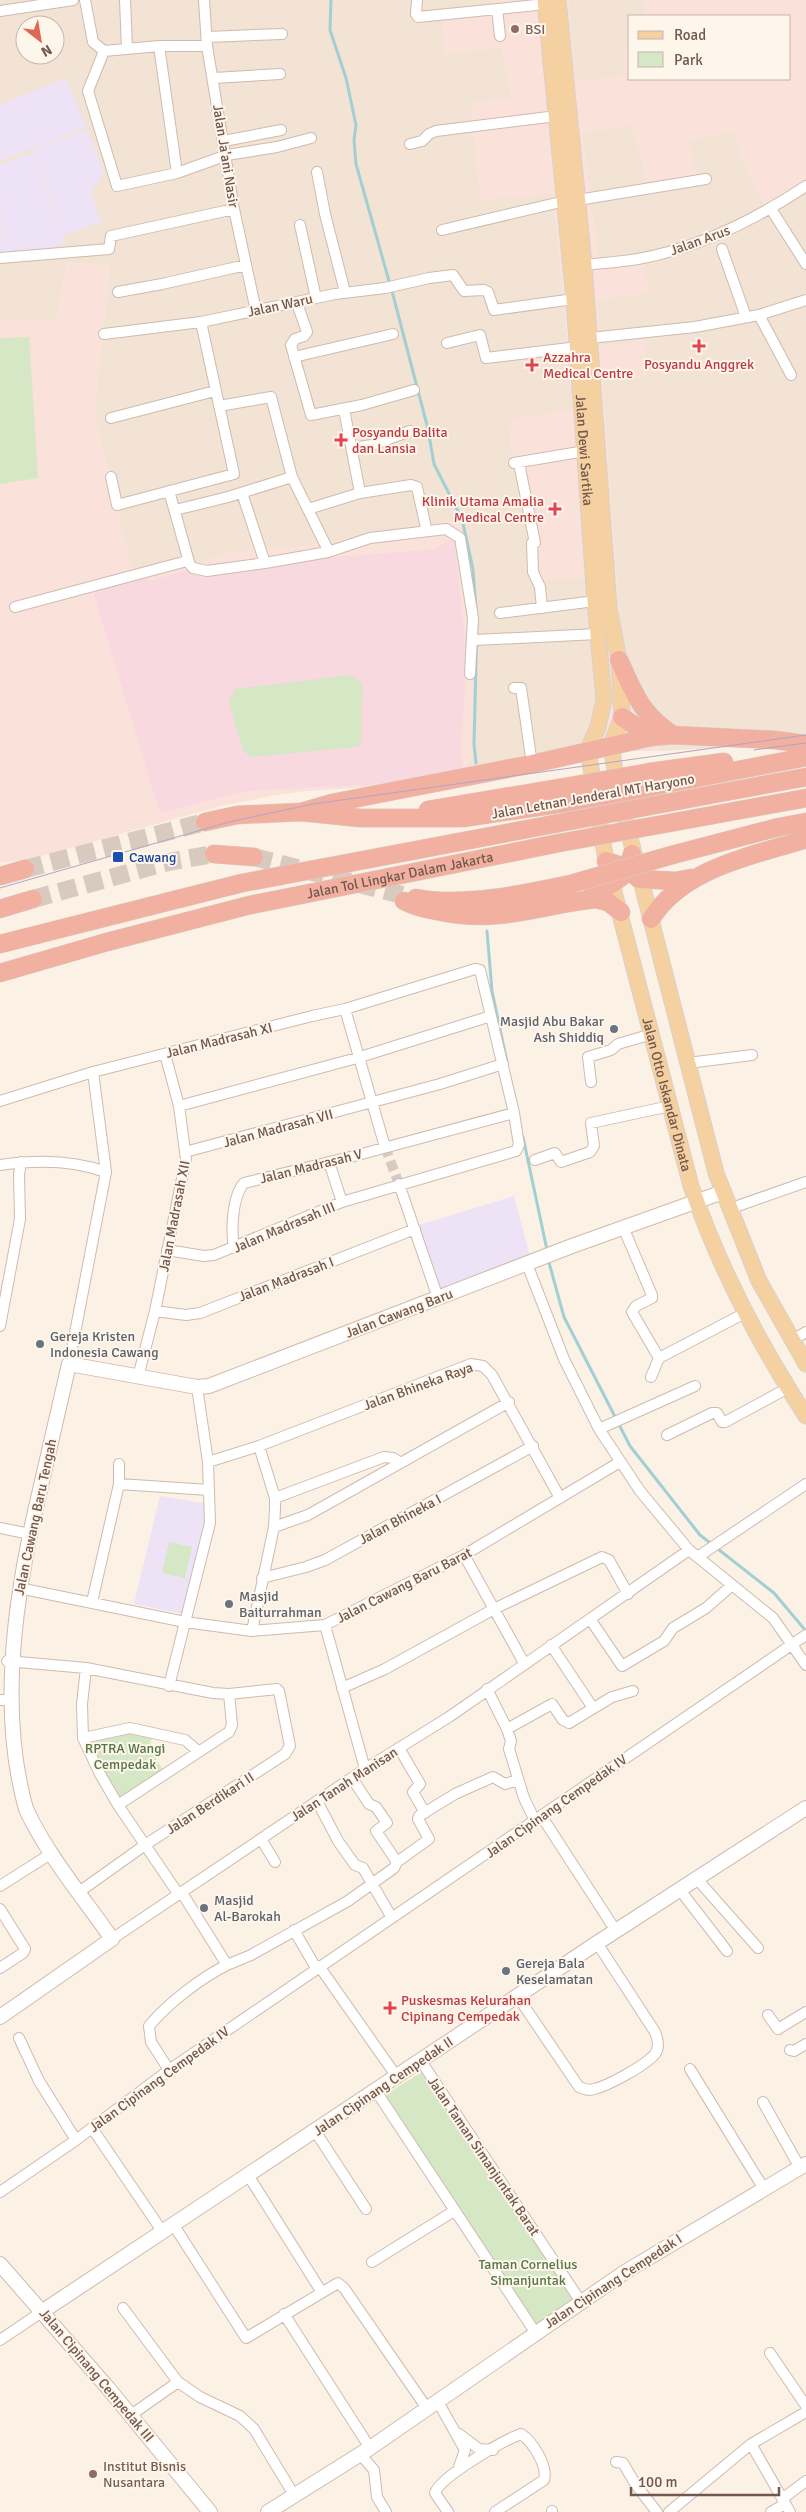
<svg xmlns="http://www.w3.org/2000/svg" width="806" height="2512" font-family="Signika,sans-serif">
<rect width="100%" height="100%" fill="#fbf1e5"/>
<path fill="#f2e3d4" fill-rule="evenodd" d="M0,0H492L494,10L443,53L502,48L512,99L471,103L553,193L575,409L586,578L603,751L469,781L477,641L462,520L306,546L232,552L183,569L134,580L94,412L110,265L67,263L56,321H0ZM25,25H55V55H25Z
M568,0H645L646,16H630V49L623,51L626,76L574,83Z
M631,124L650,189L689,141L735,129L741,155L771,217L806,192V741L789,744L660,751L637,708L619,617L602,380L644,339L600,347L596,300L650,292L600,269L582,133Z"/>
<path fill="#fae1da" d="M492,0H568L575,83L625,76L622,51L630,49V79H790V16H646L645,0H806V192L771,217L741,155L735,129L689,141L697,178L650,189L631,124L583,133L600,269L644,262L650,293L596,300L600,347L645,338L647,377L602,380L619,617L637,708L660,751H603L586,578L530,580L533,518L511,463L509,419L575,409L553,194L480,200L470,103L512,98L502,48L443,53L441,15L494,10Z
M67,263L110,265L94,412L134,580L183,569L232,552L306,546L462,519L477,641L469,781L305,791L271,796L217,807L24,861L0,862V321H56Z"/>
<path fill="#eee2f7" d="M66,78L86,127L0,161V105Z
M87,129L104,171L91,194L101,222L64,235L31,150Z
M31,153L66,242L24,256L22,248L1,256L0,165Z
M514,1196L531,1260L438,1295L416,1226Z
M160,1496L209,1504L183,1614L134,1604Z"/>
<path fill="#f8d9df" d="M454,538L467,657L461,749L464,780L245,791L160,813L92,588L140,575L150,581L190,569L435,549Z"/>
<path fill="#d5e7c5" d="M29,337L38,478L0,484V338Z
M351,675L362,684L361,744L356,747L251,757L243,751L229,701L235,689Z
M169,1542L192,1547L185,1578L162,1573Z
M124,1729L153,1734L149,1748L163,1770L119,1799L100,1766L89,1738Z
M425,2070L578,2302L536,2329L382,2097Z"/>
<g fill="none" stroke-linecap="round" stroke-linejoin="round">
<path stroke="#a2cfd4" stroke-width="3" d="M331,0L330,30L346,78L356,125L354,140L356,164L393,295L428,429L434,464L462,519L473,569L476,609
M476,763L474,744L477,621
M487,931L492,991L507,1062
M523,1137L547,1250
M548,1259L564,1317L630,1446L700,1535L774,1593L806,1631"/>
<path stroke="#d9cabf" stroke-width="10" stroke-dasharray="10 5" stroke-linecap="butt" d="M385,1147L399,1184"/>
<path stroke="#d9cabf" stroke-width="18" stroke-dasharray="18 9" stroke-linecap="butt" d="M254,857L406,896
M25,869L205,822
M33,899L168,862L214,854"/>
<g stroke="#cebbaf" stroke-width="12">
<path id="street" d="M85,0L93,42L104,51
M125,0L127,48
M204,0L207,46L234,209L256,311
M417,0L416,14L418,17L546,4
M497,9L500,36
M0,11L73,0
M207,37L282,34
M159,46L177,173
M207,46H159L104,51L88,91L117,186L177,173L227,155L277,147L311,138
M214,78L280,74
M224,141L281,130
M410,144L422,141L429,134L436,131L557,116
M317,172L325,214L345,292
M578,200L706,179
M771,209L806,264
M300,225L316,298
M442,230L565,201
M722,249L746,317
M0,258L109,249L111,236L234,209
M584,265C602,263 620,262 638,259C699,248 755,220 806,186
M118,292L162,284L246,265
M297,303L307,332L304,336L295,339L291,345L311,415L362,405L414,390
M759,315L791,375
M104,334L201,322L335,294L385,288L429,278L453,275L464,291L484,290L488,292L494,310L574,299
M590,338L695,327L759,315L806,300
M447,343L480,335L486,358L578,347
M294,357L393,334
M219,406L271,397L292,477L327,548L328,552L265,563
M344,409L360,493
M111,418L215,391
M352,448L372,445L410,431
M514,463L585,451
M519,463L535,543H532L533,572L540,587L542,608
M111,477L117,505L234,474L201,322
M169,491L189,562
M308,509L360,493L411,485L417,487L426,528L429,531L446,529L460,538L473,618L470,674
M175,510L228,497L292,477
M328,552L370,538L429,531
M15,607L187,561L193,568L207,571L265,563L242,493
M500,613L595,601
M475,640L598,634
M514,688H521L532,764
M345,1009L385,1147
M688,1063L752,1055
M591,1082L588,1057L611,1050L618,1044L652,1034
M0,1101L93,1072L312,1016L345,1009L475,969L480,970L514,1113L519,1145L516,1151L342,1202L214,1255L204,1256L167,1250
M179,1106L357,1058L491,1016
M185,1152L440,1084L503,1064
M535,1160L555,1153L561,1162L590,1152L594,1146L591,1123L670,1106
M329,1162L342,1202
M0,1165C34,1160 73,1160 106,1172
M399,1184L438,1298
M729,1209L806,1182
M623,1227L652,1295V1298L636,1306L632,1312L659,1358
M234,1248C231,1232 232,1196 244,1183L354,1156L514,1113
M527,1264L564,1359L599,1429L640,1491L689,1550L773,1618L806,1665
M155,1311L186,1315L200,1313L415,1229
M0,1326L20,1219L19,1175L21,1162
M791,1341L806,1332
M69,1364L106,1172L93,1072
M138,1377L155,1311L186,1159L179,1106L165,1054
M651,1377L659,1358L745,1313
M599,1429L695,1386
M667,1435L712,1413H717L722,1422H725L788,1388
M208,1462L259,1446L471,1364L483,1366L492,1375L560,1498
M119,1464V1484L209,1490
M275,1498L384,1457L393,1458L401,1463
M274,1527L308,1515L509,1402
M0,1528L30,1534
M464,1555L524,1663
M699,1556L806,1484
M262,1578L306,1567L325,1560L533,1446
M19,1588L185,1622L252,1631L325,1625L464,1555L620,1462
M92,1602L119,1484
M590,1619L622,1666L664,1641L673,1628L706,1608L731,1586
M325,1625L365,1769
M252,1631L274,1527L275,1508V1498L259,1446
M551,1645L593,1708
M7,1661L86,1668L213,1693L229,1694L277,1689L279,1691L290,1746L285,1754L145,1845L79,1892
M86,1668L82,1704L83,1738L100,1774L118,1805L179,1895
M169,1686L210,1523L208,1462L197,1387
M342,1688L385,1669L494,1609L602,1557L609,1560L628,1594
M487,1689L507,1729L511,1741L509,1749L524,1798L535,1821
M0,1700H5
M507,1729L552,1704L563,1720L569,1723L612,1697L633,1691
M83,1738L130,1728L185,1740L198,1751
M399,1748L420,1784L413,1792L425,1813
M352,1778L369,1804L376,1807L387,1823L376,1831L397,1862
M317,1801L338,1841L355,1865L363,1868L392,1918
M118,1805L229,1732L232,1725L229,1694
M542,1817L616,1931
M261,1839L275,1862
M697,1879L758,1948
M0,1886L52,1853
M680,1890L727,1951
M182,1893L227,1965L251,1955L348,1901L394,1868L397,1862L429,1839L418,1819L419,1816L455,1794L493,1777L505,1784L518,1780
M0,1909L25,1949L23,1953L0,1968
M294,1930L316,1968
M112,1939L365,1769L449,1717L689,1550
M319,1966L397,2077
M518,1997L579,2087C584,2089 589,2091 594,2089C608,2086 646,2065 655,2054C660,2047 658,2039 655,2032L597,1943
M768,2015L778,2029L806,2012
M19,2038L39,2081L76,2140
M790,2050L794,2051L806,2044
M421,2061L581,2302
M690,2069L764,2189
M169,2070L151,2042L149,2026C167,2004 202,1977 227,1965
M376,2091L535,2332
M763,2102L800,2168
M92,2128L162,2231
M315,2131L366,2209
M248,2175L321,2291
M0,2192L76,2140L169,2070L806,1635
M173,2224L246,2338L338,2283L344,2288L426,2407
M372,2262L454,2211
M123,2308L178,2382L200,2397L240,2416L254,2429L294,2495
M284,2314L370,2448
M0,2340L43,2311
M770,2353L806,2406
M437,2400L465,2450L458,2470
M131,2415L178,2382
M459,2434L479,2449L493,2450
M751,2444L790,2512
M360,2454L374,2470L377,2497L386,2512
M616,2462L623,2463L636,2485L657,2512
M782,2499L806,2481
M552,2511V2512
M448,2512L435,2493C440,2477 504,2440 521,2434C533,2442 548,2466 544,2480L495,2512
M669,2512L751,2444L806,2412
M771,2512L785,2504"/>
</g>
<g stroke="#d0baad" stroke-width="16">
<path id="secondary" d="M0,2017L112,1939C85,1900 46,1853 26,1809C0,1716 13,1611 34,1516C46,1465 57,1415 69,1364L197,1387L209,1386L572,1246L723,1192
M0,2264L108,2388L210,2512
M43,2311L597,1943L806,1808
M268,2512L370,2448L625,2272L806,2164"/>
</g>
<g stroke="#d8d0cd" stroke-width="17">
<g id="primary">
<path id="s1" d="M545,0L574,299L595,601L604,700L598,727L588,750L606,861L691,1186C719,1267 759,1344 806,1416"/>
<path d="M558,0L584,265L609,608L619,660L622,717L611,745L618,791L716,1173L759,1281L806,1364"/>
</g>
</g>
<g stroke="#d8d0cd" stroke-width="19">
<g id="highway">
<path d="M619,660C635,694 640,713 673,735"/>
<path d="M622,717L651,737"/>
<path d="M650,772L724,762"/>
<path d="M650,787L806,757"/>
<path d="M709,795L806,777"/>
<path d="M428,810L559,788"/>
<path d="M301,812L332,803L532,764L651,737L673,735L775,740L806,744"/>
<path d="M713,815L806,798"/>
<path d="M205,822L237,815L301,812L360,818H463L564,803"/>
<path d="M214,854L254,857"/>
<path d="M672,855L779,827L806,822"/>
<path d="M606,861L625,867L639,879L676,881L691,878"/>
<path d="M0,876L25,869"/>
<path d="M416,898C464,907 524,894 571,884"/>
<path d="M586,900L599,893L627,873L632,854"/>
<path d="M404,901C415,907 425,909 437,911C498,925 538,905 596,899L608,902L621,912"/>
<path d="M0,909L33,899"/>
<path d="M651,919C683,868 752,856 806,839"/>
<path d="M0,944L242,883L554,824"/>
<path id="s2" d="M0,973L107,942L250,905L559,843"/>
</g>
</g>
<use href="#street" stroke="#fff" stroke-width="10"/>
<use href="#secondary" stroke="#fff" stroke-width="14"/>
<use href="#primary" stroke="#f5d1a2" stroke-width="15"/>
<use href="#highway" stroke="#f1b0a0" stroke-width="18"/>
<path stroke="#b3a4c4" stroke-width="1" d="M754,750L806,743
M0,888L229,822L313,804L806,735"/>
<g stroke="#d8d0cd" stroke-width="19" stroke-linecap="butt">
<path id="highway-bridge" d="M559,788L650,772
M564,803L650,787
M554,824L709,795
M559,843L713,815
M571,884L672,855"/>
</g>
<use href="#highway-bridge" stroke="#f1b0a0" stroke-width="18"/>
</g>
<g fill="#8d6e63" stroke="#fef5eb" stroke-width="2">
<circle cx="515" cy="29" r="5"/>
<circle cx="93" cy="2474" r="5"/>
</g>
<g fill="#e0444e" stroke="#fef5eb" stroke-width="2">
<path d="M696.5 338.5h5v5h5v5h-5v5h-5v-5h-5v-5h5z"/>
<path d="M529.5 357.5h5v5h5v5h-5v5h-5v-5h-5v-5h5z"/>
<path d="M338.5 432.5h5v5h5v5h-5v5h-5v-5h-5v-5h5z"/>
<path d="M552.5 501.5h5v5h5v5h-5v5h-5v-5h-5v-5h5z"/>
<path d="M387.5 2000.5h5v5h5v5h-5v5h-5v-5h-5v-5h5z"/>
</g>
<rect fill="#1a4fb4" stroke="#fef5eb" stroke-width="2" x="112" y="851" width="12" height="12" rx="2.5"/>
<g fill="#6b7280" stroke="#fef5eb" stroke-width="2">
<circle cx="614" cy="1029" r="5"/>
<circle cx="40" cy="1344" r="5"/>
<circle cx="229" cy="1604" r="5"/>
<circle cx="204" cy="1908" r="5"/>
<circle cx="506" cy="1971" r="5"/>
</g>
<g text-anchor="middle" stroke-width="4" stroke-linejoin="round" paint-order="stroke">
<g font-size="14" fill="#785e54" stroke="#fef5eb" text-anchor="start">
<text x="525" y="34">BSI</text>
<text x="103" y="2471">Institut Bisnis<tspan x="103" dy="16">Nusantara</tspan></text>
</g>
<g font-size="14" fill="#72574c" stroke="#fef5eb">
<text transform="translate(226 156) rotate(81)" y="5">Jalan Ja'ani Nasir</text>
<text transform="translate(700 240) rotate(-20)" y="5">Jalan Arus</text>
<text transform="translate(280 305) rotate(-12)" y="5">Jalan Waru</text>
<text dy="5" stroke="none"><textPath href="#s1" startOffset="452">Jalan Dewi Sartika</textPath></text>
<text transform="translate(593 796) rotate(-10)" y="5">Jalan Letnan Jenderal MT Haryono</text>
<text dy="5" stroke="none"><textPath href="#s2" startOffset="412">Jalan Tol Lingkar Dalam Jakarta</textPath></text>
<text transform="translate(219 1040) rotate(-14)" y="5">Jalan Madrasah XI</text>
<text dy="5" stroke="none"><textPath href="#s1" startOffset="1109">Jalan Otto Iskandar Dinata</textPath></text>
<text transform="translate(278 1128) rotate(-15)" y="5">Jalan Madrasah VII</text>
<text transform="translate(311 1166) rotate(-14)" y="5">Jalan Madrasah V</text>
<text transform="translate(174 1216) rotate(-79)" y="5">Jalan Madrasah XII</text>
<text transform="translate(284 1227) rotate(-23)" y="5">Jalan Madrasah III</text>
<text transform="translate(286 1279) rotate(-21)" y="5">Jalan Madrasah I</text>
<text transform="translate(399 1313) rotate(-21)" y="5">Jalan Cawang Baru</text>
<text transform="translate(418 1386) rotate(-20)" y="5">Jalan Bhineka Raya</text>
<text transform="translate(35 1517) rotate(-78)" y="5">Jalan Cawang Baru Tengah</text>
<text transform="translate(400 1519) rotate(-28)" y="5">Jalan Bhineka I</text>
<text transform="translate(404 1585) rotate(-27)" y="5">Jalan Cawang Baru Barat</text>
<text transform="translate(344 1784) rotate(-33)" y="5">Jalan Tanah Manisan</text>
<text transform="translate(210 1803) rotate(-33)" y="5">Jalan Berdikari II</text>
<text transform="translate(556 1806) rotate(-35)" y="5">Jalan Cipinang Cempedak IV</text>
<text transform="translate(159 2079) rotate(-36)" y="5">Jalan Cipinang Cempedak IV</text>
<text transform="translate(383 2086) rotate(-34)" y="5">Jalan Cipinang Cempedak II</text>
<text transform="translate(484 2156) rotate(56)" y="5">Jalan Taman Simanjuntak Barat</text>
<text transform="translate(613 2281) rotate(-33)" y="5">Jalan Cipinang Cempedak I</text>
<text transform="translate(97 2375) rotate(50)" y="5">Jalan Cipinang Cempedak III</text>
</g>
<g font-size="14" fill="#be3a42" stroke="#fef5eb" text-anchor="start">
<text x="543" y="362">Azzahra<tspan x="543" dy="16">Medical Centre</tspan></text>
<text x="699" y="369" text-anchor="middle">Posyandu Anggrek</text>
<text x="352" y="437">Posyandu Balita<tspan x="352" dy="16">dan Lansia</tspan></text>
<text x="544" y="506" text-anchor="end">Klinik Utama Amalia<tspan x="544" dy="16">Medical Centre</tspan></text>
<text x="401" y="2005">Puskesmas Kelurahan<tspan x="401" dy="16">Cipinang Cempedak</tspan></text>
</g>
<g font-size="14" fill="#164399" stroke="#fef5eb" text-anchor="start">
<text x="129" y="862">Cawang</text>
</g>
<g font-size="14" fill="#5b616d" stroke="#fef5eb" text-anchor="start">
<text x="604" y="1026" text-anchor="end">Masjid Abu Bakar<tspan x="604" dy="16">Ash Shiddiq</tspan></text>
<text x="50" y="1341">Gereja Kristen<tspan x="50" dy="16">Indonesia Cawang</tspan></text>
<text x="239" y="1601">Masjid<tspan x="239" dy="16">Baiturrahman</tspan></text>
<text x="214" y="1905">Masjid<tspan x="214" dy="16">Al-Barokah</tspan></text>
<text x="516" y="1968">Gereja Bala<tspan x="516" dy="16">Keselamatan</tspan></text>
</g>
<g font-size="14" fill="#567845" stroke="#fef5eb">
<text x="125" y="1753">RPTRA Wangi<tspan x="125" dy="16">Cempedak</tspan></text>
<text x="528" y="2269">Taman Cornelius<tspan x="528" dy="16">Simanjuntak</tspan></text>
</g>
</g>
<rect x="628" y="15" width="162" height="65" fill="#fef5eb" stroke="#c6b6ab"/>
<rect x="638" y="31" width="25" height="8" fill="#f5d1a2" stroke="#c6b6ab"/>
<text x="674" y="40" font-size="15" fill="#72574c">Road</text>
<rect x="638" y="52" width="25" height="15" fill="#d5e7c5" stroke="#c6b6ab"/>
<text x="674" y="65" font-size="15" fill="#72574c">Park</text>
<g transform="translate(40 40) rotate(149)"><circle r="24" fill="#fef5eb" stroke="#c6b6ab"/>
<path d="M0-4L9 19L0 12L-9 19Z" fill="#dd6952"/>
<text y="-8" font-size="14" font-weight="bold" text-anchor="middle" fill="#72574c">N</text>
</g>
<path d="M631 2487v8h148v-8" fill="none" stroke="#72574c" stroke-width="2.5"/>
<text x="638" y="2487" font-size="15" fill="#72574c" stroke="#fef5eb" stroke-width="4" paint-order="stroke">100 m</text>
</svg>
